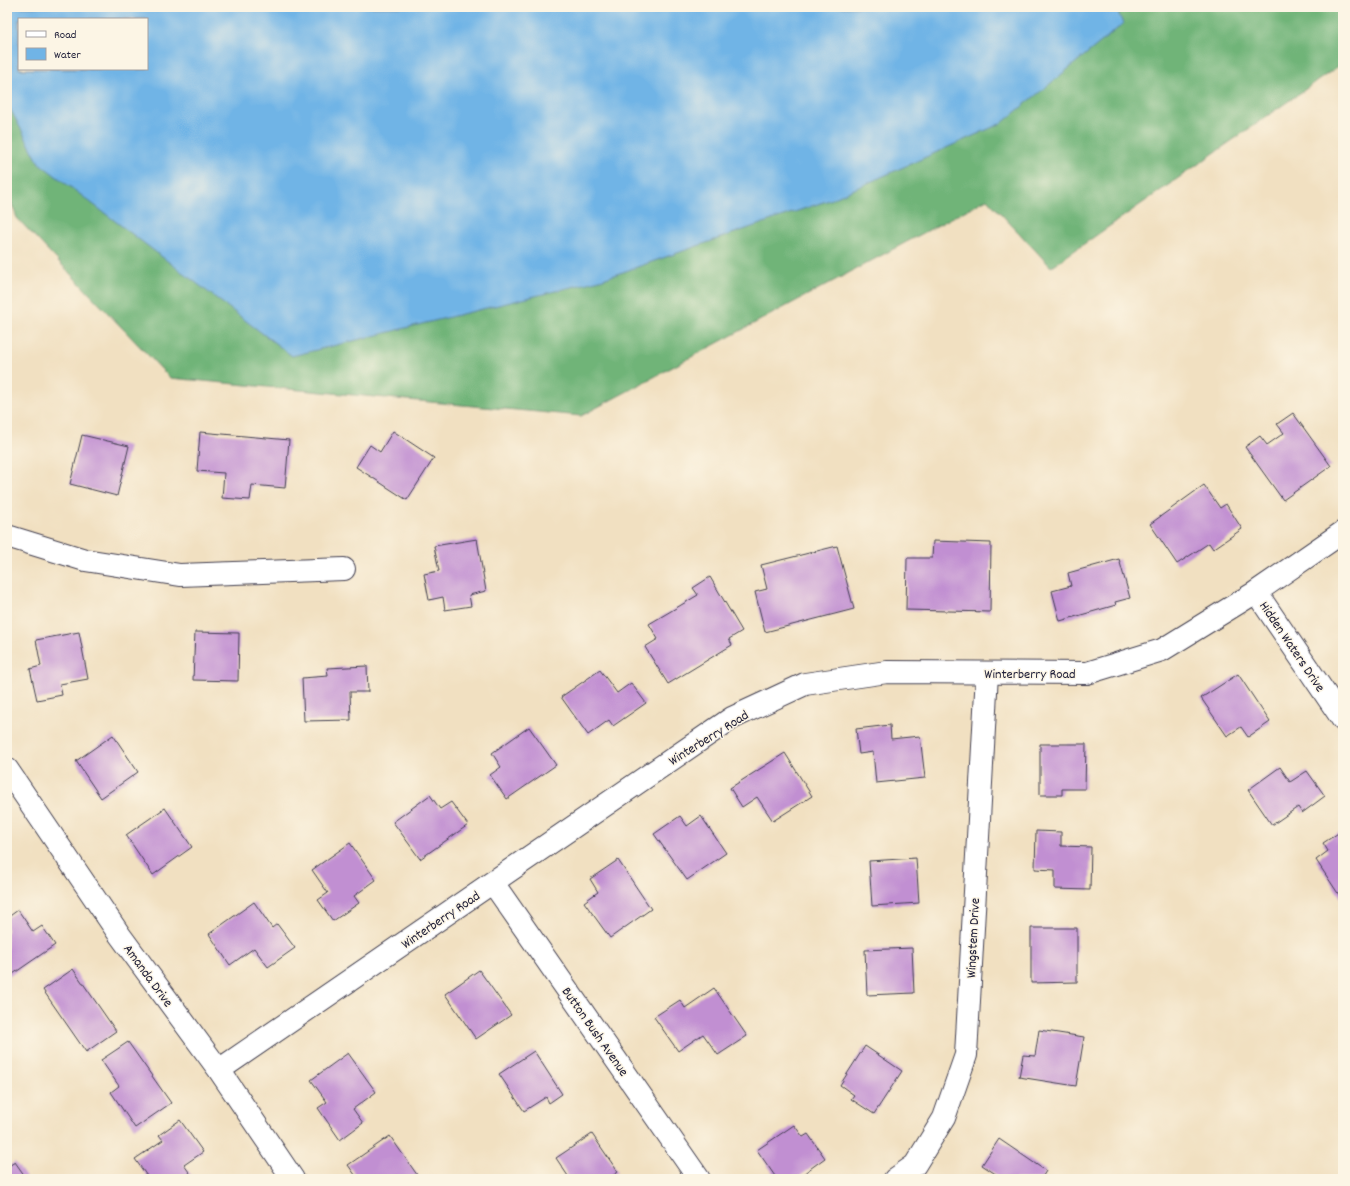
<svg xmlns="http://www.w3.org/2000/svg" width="1350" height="1186" font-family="Dekko,sans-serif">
<rect width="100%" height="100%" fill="#fcf5e5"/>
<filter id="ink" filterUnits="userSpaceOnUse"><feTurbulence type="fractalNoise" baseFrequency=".025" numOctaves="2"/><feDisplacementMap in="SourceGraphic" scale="8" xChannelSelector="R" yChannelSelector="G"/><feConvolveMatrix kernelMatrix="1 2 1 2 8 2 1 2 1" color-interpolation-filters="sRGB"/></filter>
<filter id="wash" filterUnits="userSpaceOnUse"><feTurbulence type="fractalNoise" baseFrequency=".012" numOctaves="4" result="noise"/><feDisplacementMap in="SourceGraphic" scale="16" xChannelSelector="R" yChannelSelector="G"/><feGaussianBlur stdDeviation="0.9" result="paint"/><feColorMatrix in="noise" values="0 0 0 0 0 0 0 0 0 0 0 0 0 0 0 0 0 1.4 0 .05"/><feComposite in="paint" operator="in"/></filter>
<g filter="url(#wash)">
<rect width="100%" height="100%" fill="#f1e0c1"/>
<path fill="#6fb478" stroke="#486b5a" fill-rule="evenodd" d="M7,7H1343V63L1051,267L987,199L581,416L170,378L17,218L7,191ZM19,19H147V69H19Z"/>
<path fill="#70b4e6" stroke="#496b90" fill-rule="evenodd" d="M7,7H1116L1123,24L1002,123L832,199L600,280L292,356L39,163L7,103ZM19,19H147V69H19Z"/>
<g id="blocks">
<path fill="#c18fd2" d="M1293,413L1331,466L1283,500L1245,447L1260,436L1267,445L1284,433L1277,424Z
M393,431L434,458L407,500L356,467L370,445L380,452Z
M200,432L289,440L285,488L252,485L250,500L222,498L224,473L197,471Z
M82,435L129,446L117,496L70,484Z
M1204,485L1220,508L1226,504L1242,529L1213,549L1209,543L1177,564L1150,524Z
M477,539L486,591L469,595L471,606L445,610L443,597L429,600L424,574L439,571L434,546Z
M933,541L991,543L990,612L906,610L907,558H932Z
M837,546L854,609L765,632L755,592L767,589L761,565Z
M1119,559L1130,598L1115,602L1116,605L1060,621L1052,591L1071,586L1068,573Z
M710,577L742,631L729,639L732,645L668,684L645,647L658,639L649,624L698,595L693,588Z
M79,632L88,679L60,684L62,695L37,700L30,669L41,666L36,640Z
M195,632L239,633L238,681L193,680Z
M367,666L368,692H350L351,720L304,721L302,678L328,676L327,668Z
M600,670L617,693L631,683L646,703L613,726L609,720L588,735L561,697Z
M1238,674L1270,722L1248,737L1241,727L1227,736L1201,698Z
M890,725L891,739L920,736L925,778L876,783L873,752L859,754L856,729Z
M529,727L556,765L507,799L490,775L501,767L492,753Z
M113,735L138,772L101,798L76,761Z
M1040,744H1086L1085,789H1062V795H1040Z
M785,753L812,796L773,821L757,797L742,807L730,788Z
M1280,767L1290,782L1307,771L1325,796L1302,813L1298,807L1272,825L1248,790Z
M430,795L440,809L451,802L468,825L420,859L393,822Z
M165,808L192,847L153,875L126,835Z
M680,816L687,826L701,816L726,853L687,880L654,834Z
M1343,830V901L1316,860L1328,851L1323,843Z
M1036,831L1061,832V846L1091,847L1090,890L1055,889V870L1035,869Z
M350,843L376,880L354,896L359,903L333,921L318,900L328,893L312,870Z
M916,858L919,903L872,906L869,861Z
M618,860L651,909L610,938L584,902L598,892L590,879Z
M254,902L272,928L277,924L295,948L268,967L254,948L230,965L209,934Z
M18,910L33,932L42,926L55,945L10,976L7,971V918Z
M1031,928H1077V982L1031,983Z
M912,948L914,993L867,995L865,950Z
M73,969L116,1031L86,1052L43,990Z
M479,970L511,1015L476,1039L445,994Z
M714,988L747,1036L718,1055L703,1034L678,1051L654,1017L680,1000L685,1008Z
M1039,1030L1084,1037L1076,1086L1019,1077L1023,1055L1035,1056Z
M128,1042L171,1103L135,1128L111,1092L119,1086L101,1060Z
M865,1046L902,1071L874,1114L851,1099L854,1095L840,1085Z
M534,1051L562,1094L549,1103L546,1097L524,1111L499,1074Z
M348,1053L376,1092L353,1109L363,1123L340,1140L318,1108L327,1102L311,1080Z
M180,1120L203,1152L184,1165L194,1179H149L135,1159L163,1140L159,1135Z
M794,1125L803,1137L808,1134L825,1158L796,1179H777L757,1150Z
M592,1134L618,1172L608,1179H570L556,1158Z
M390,1136L420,1179H358L348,1165Z
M999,1139L1046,1171L1041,1179H994L997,1175L982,1165Z
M15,1162L27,1179H7V1167Z"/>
</g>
</g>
<g filter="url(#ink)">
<use href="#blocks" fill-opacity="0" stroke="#413e4f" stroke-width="1"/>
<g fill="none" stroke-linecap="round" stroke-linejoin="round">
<g stroke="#413e4f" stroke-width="24">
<path id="minor" d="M7,536L85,560L180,575L344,569
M1256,592L1343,720
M7,769L119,934L219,1070L293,1179
M493,883L699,1179
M219,1070L732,718L805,684L887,672L1087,673L1162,650L1256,592L1343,532
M895,1179L915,1165L944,1118L966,1055L987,674"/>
</g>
<use href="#minor" stroke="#fff" stroke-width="22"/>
</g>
</g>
<g text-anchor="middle" stroke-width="3" stroke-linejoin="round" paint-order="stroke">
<g font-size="14" fill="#22223b" stroke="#fcf5e5">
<text transform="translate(1293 646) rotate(56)" y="5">Hidden Waters Drive</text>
<text x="1030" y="678">Winterberry Road</text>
<text transform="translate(708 737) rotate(-32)" y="5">Winterberry Road</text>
<text transform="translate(440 919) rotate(-34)" y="5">Winterberry Road</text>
<text transform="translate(972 938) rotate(-87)" y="5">Wingstem Drive</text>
<text transform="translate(149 975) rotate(54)" y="5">Amanda Drive</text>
<text transform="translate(596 1031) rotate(55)" y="5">Button Bush Avenue</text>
</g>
</g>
<rect width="1350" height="1186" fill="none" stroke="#fcf5e5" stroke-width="24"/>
<rect x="18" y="18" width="130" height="52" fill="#fcf5e5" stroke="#a5a1a1"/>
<rect x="26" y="31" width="20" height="6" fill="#ffffff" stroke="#a5a1a1"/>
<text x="54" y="38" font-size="12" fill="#22223b">Road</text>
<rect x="26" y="48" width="20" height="12" fill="#70b4e6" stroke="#a5a1a1"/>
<text x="54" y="58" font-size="12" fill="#22223b">Water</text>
</svg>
